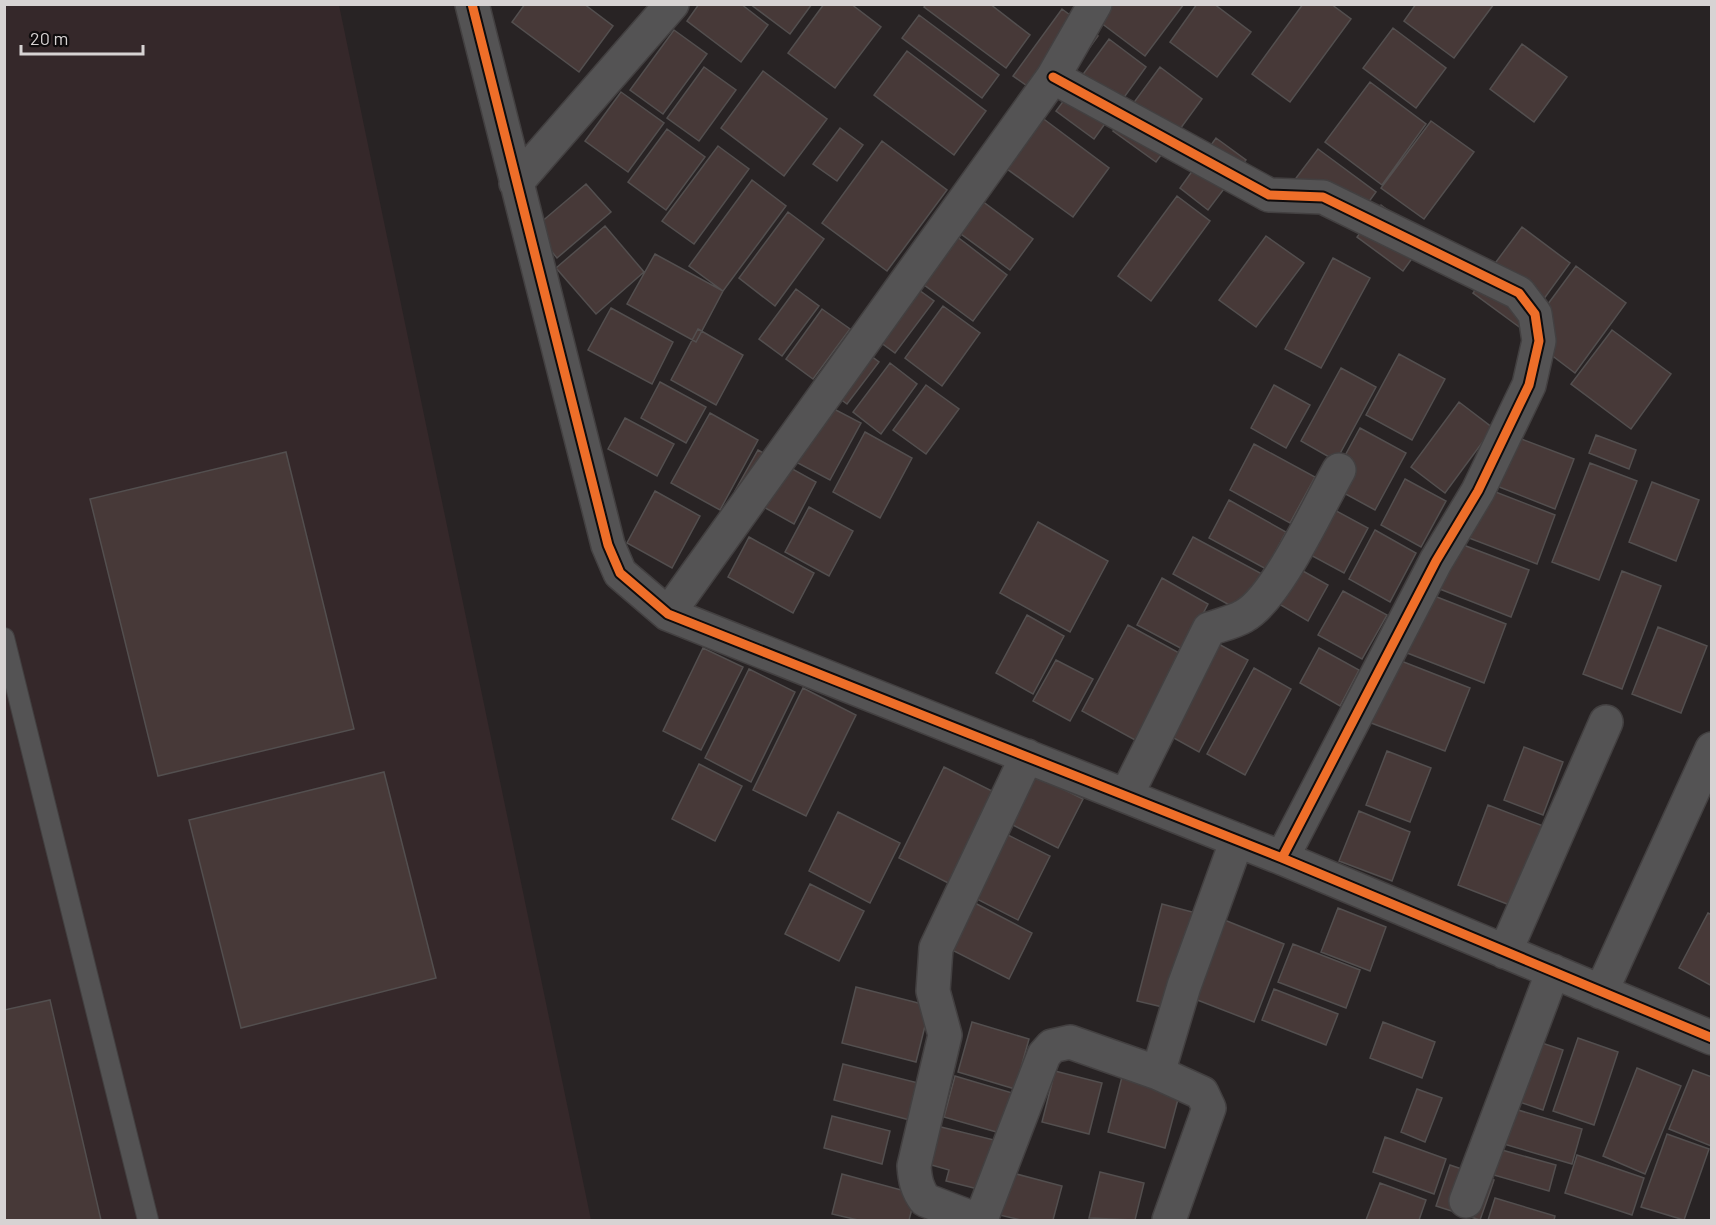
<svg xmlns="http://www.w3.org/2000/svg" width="1716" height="1225" font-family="Barlow,sans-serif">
<rect width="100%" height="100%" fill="#282324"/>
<path fill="#35282a" d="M5,5H339L591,1220H5Z"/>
<path fill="#473938" stroke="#534f4f" stroke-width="1.5" d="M525,4H584L613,26L579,72L512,22Z
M699,4H741L768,25L741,62L687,21Z
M750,4H812L790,34Z
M824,4H851L881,27L835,88L788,53Z
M926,4H990L1030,35L1006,68L924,7Z
M1076,4H1184L1145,56Z
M1197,4H1214L1251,32L1217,77L1170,42Z
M1303,4H1331L1351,19L1290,102L1252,74Z
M1416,4H1494L1454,58L1404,21Z
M1062,9L1098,36L1050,102L1013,76Z
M919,15L999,75L982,98L902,38Z
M1393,28L1446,68L1416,108L1363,68Z
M674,30L707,54L663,114L630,90Z
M1109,39L1146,67L1094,139L1056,111Z
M1522,44L1567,77L1534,122L1490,89Z
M907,51L986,111L954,155L874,95Z
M704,67L736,90L699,141L667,118Z
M1160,67L1202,99L1156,162L1113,131Z
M763,71L827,119L784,176L721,128Z
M1370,82L1426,124L1382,185L1325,142Z
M621,92L664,123L628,172L585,141Z
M1033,111L1109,168L1073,217L996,161Z
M1431,121L1474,152L1424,219L1381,188Z
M840,128L863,145L837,181L813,164Z
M667,129L705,157L666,210L628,182Z
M1216,138L1246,160L1208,210L1180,188Z
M882,141L947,190L887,271L822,223Z
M718,146L749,169L694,244L662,221Z
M1318,149L1376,192L1352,225L1293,182Z
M752,180L786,206L723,291L689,266Z
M586,184L611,212L557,258L533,229Z
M970,192L1033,239L1010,270L946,223Z
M1177,196L1210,221L1151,301L1118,276Z
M1381,205L1426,239L1403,271L1357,237Z
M788,212L824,239L775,306L739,278Z
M605,226L644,272L596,314L556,268Z
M1522,227L1570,263L1522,329L1473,293Z
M947,229L1007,275L973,321L912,276Z
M1266,236L1304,263L1256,327L1219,300Z
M655,254L723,291L696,342L627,304Z
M1333,258L1370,278L1321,368L1285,349Z
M1576,266L1626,303L1575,373L1525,335Z
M908,282L934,301L895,353L869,334Z
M796,289L819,306L782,356L759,339Z
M943,306L980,333L942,386L905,358Z
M611,308L673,342L652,384L588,350Z
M822,309L850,329L813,379L786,359Z
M698,329L743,355L716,405L671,380Z
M1612,330L1671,374L1631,429L1571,384Z
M851,341L879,362L847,404L820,384Z
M1399,354L1445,379L1412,440L1366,415Z
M890,363L917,384L881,434L853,412Z
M1341,368L1376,387L1336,461L1301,441Z
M660,382L706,407L686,443L641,418Z
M926,385L959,409L926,454L893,430Z
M1274,385L1310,405L1286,448L1251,428Z
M809,396L861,423L830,480L779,453Z
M1459,402L1493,428L1445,493L1411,467Z
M710,413L758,440L720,510L671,483Z
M625,418L674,444L657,476L608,449Z
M1360,428L1406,453L1375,510L1329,485Z
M865,432L912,458L880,518L833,492Z
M1503,432L1574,459L1555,509L1484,481Z
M1596,435L1636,450L1629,469L1589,453Z
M1254,444L1315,477L1290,523L1230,490Z
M758,450L816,482L794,524L735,491Z
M286,452L354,729L158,776L90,499Z
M1590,463L1637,481L1599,580L1552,562Z
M1405,479L1446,501L1421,547L1381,525Z
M1652,482L1699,500L1676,561L1629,542Z
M1475,484L1555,515L1537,564L1456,533Z
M655,491L700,516L672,568L627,543Z
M1229,500L1286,532L1266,569L1209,538Z
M1316,500L1368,528L1344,573L1292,545Z
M809,507L853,531L829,576L785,552Z
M1038,522L1108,561L1070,632L1000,593Z
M1375,530L1416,553L1390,602L1349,579Z
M749,537L814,573L793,613L728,577Z
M1193,537L1262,574L1242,612L1173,574Z
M1445,538L1529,570L1511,617L1427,584Z
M1294,566L1328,585L1308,621L1274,601Z
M1622,571L1661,586L1622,689L1583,674Z
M1162,578L1208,604L1184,650L1137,625Z
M1419,590L1506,624L1484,683L1397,649Z
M1343,591L1387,615L1362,659L1318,635Z
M1027,615L1064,636L1033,694L996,673Z
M1128,625L1181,654L1135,740L1082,711Z
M1658,627L1707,646L1681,713L1632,694Z
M1204,636L1248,660L1199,752L1154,727Z
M703,648L743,667L701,750L663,731Z
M1319,648L1359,670L1340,706L1300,683Z
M1391,657L1470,688L1445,751L1366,721Z
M1056,660L1093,679L1070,721L1033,701Z
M1254,668L1291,689L1245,775L1207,754Z
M749,669L795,692L751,782L705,758Z
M803,688L856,715L806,816L753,790Z
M1524,747L1563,762L1543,815L1504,800Z
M1387,751L1431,768L1410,822L1366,805Z
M699,764L742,786L715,841L672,819Z
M944,767L1002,796L956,887L899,858Z
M384,772L436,978L241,1028L189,820Z
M1031,773L1083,799L1058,848L1007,822Z
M1488,805L1551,829L1520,909L1458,885Z
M1359,811L1410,832L1392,881L1339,861Z
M838,812L900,843L870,903L809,871Z
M998,830L1050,856L1018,920L967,894Z
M810,884L864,911L839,961L785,934Z
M973,902L1032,933L1009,979L950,949Z
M1162,904L1196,913L1171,1009L1137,1001Z
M1338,908L1386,927L1370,971L1321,952Z
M1708,913L1712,915V986L1679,968Z
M1217,917L1284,944L1254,1022L1187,996Z
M1293,944L1360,970L1346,1008L1278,982Z
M856,987L930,1006L916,1062L842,1043Z
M1274,989L1338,1014L1326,1045L1262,1020Z
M50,1000L101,1220H4V1010Z
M972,1022L1029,1039L1015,1089L958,1072Z
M1383,1022L1435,1042L1422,1078L1370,1058Z
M1518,1035L1563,1050L1543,1110L1499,1095Z
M1578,1038L1618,1052L1594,1125L1553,1111Z
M843,1064L930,1086L921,1123L834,1100Z
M1637,1068L1681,1086L1645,1174L1603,1156Z
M1693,1070L1712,1077L1711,1146L1669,1129Z
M1055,1071L1102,1083L1089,1134L1042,1122Z
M1123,1073L1181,1088L1165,1148L1108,1132Z
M955,1076L1019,1095L1007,1135L944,1117Z
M1417,1089L1442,1098L1425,1142L1401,1132Z
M1508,1107L1582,1129L1572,1164L1497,1142Z
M832,1116L890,1131L882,1164L824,1148Z
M937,1126L994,1140L982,1190L946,1181L949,1170L928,1164Z
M1667,1134L1709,1149L1684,1220L1641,1207Z
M1385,1137L1446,1159L1434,1194L1373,1172Z
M1502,1150L1556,1165L1549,1191L1494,1175Z
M1577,1155L1644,1178L1632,1215L1565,1193Z
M1450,1165L1494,1180L1480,1220L1436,1206Z
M1005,1171L1062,1186L1053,1220H1021L995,1214Z
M1100,1172L1144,1183L1135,1220L1089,1218Z
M842,1174L916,1194L909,1220H858L832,1214Z
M1380,1183L1426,1200L1419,1220H1366Z
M1495,1198L1555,1216L1554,1220H1488Z"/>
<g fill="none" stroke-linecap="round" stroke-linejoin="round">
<g stroke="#434041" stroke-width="22">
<path id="service" d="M4,638L148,1220"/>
</g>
<g stroke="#434041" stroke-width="36">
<path id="minor" d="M472,4L608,545L620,573L668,614L1282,858L1712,1038
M1053,77L1269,195L1323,197L1519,293L1535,314L1539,341L1529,385L1478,491L1436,561L1282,858
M516,183L672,4
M668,614L1053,77L1095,4
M1027,756L936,948L933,991L945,1035L914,1166C915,1180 917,1189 925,1200L972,1218L983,1214L1044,1055L1052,1046L1070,1042L1158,1073
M1126,796L1209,629C1220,625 1234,622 1244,616C1277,598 1319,505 1339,470
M1505,952L1606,722
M1601,992L1712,749
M1466,1201L1553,971
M1169,1220L1209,1108L1202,1093L1158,1073L1184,986L1237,840"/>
</g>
<use href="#service" stroke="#545354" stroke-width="20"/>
<use href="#minor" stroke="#545354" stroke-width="33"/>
<g stroke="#0f0c0d" stroke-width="13">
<path id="cycleway" d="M472,4L608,545L620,573L668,614L1282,858L1712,1038
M1053,77L1269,195L1323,197L1519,293L1535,314L1539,341L1529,385L1478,491L1436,561L1282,858"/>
</g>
<use href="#cycleway" stroke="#ee6e29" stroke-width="9"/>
</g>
<rect width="1716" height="1225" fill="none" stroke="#d7d3d3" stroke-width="12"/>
<path d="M21 45v9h122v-9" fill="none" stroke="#d7d3d3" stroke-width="3"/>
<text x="30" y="45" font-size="18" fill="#d7d3d3" stroke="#0f0c0d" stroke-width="4.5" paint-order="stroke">20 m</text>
</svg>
